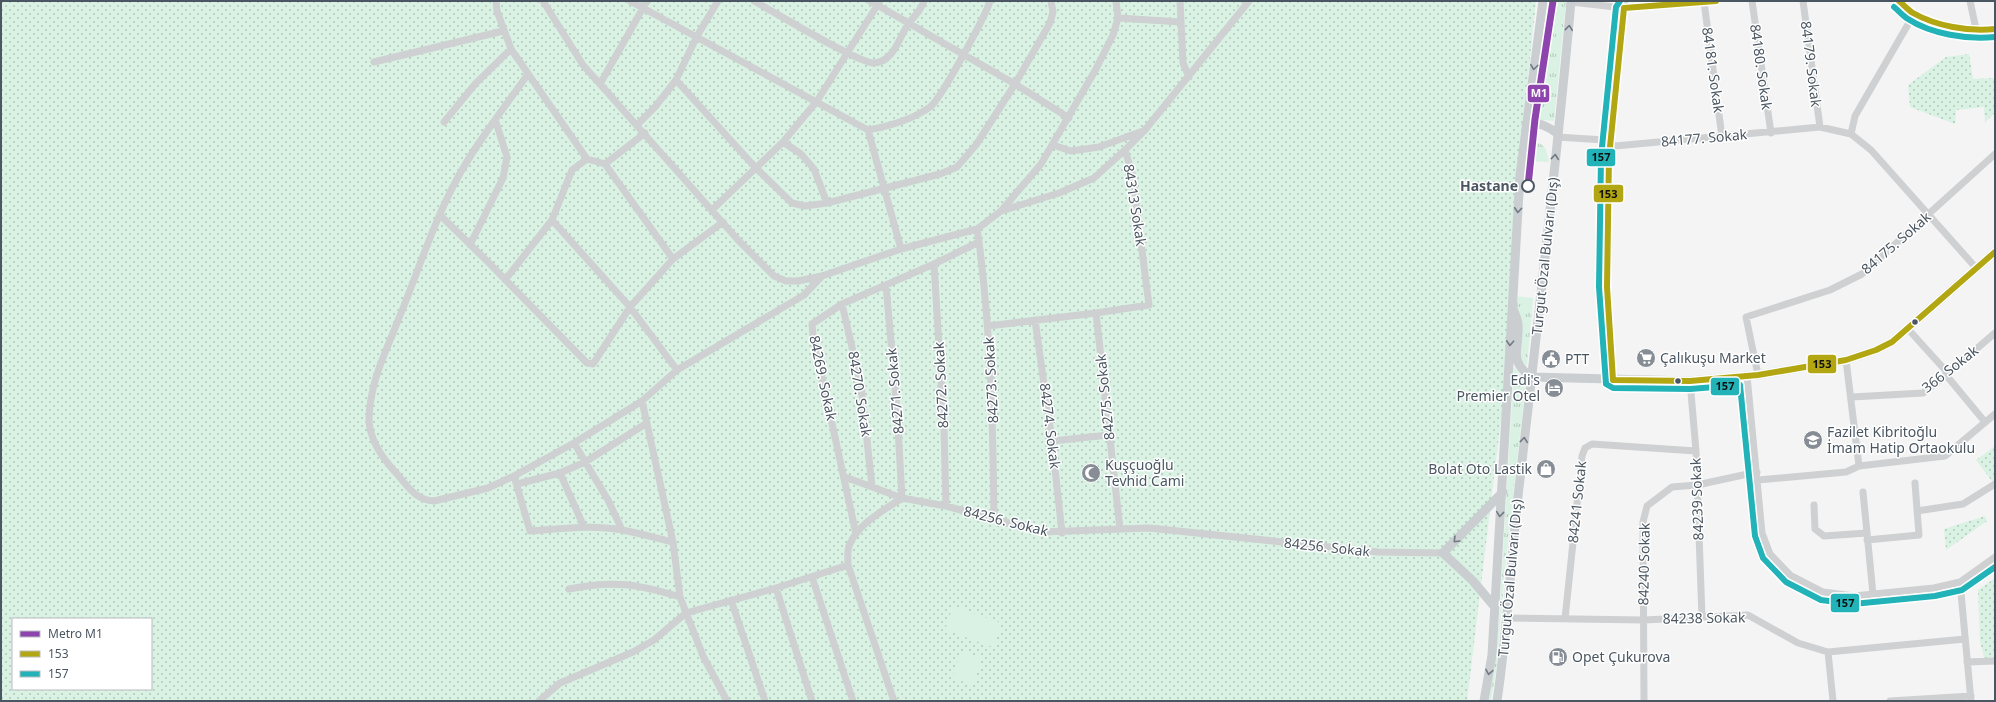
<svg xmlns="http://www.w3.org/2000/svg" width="1996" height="702" font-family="'Noto Sans',sans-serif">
<defs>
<pattern id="grass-tufts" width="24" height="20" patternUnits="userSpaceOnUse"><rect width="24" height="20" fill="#d9f2e3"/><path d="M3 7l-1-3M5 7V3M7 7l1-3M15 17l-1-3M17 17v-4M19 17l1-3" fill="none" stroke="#b2c7bb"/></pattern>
<pattern id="park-dots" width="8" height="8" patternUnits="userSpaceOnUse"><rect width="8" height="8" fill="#d9f2e3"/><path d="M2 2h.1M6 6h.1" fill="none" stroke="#b2c7bb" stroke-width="1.8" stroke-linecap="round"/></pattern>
</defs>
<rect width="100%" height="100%" fill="#f4f4f4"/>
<path fill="url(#grass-tufts)" d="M1548,1H1566L1554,121L1544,120L1543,126L1531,124Z
M1532,142C1545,142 1547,151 1549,162L1526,161L1528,143Z
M1515,296L1533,298L1527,366L1521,361L1514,312Z
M1514,367L1526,381L1505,568L1497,665L1491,701H1489L1499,622Z"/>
<path fill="url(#park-dots)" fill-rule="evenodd" d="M1,1H1536L1523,124L1509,353L1467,701H1ZM13,619H151V689H13Z
M1969,54L1973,79L1995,78V113L1985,122L1984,107L1956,110L1955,124L1910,107L1908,85L1946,57Z
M1995,446V485L1976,460Z
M1985,516L1987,521L1946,550L1944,529Z
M1995,578V658H1984L1980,641L1978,590Z"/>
<path fill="#d9f2e3" d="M953,606L1002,623L993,647L945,630Z
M961,651L982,658L973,685L952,678Z"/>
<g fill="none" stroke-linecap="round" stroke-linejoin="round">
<path stroke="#ced0d2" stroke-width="7" d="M496,1L497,11L511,49L587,159L605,164L645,133
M543,1L583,65L600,84
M630,1L868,130C890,126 912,120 930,107C941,99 986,15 990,1
M647,1L600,84L738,240L774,276L786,281H798L822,276L901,249L977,229L1001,211L1041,164L1096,69L1113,35L1118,18L1116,1
M754,1C773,11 859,64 874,63C895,61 898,38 909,23C915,15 920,12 924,1
M870,1L1015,84L1069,118
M1180,1L1183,63L1189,77
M1752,1L1771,133
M1803,1L1820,127
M1899,1C1904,5 1908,10 1913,13C1929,23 1978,33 1995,29
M1970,1L1976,29
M1571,2L1624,8L1716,1
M1704,2L1722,137
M1118,18L1181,22
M374,62L503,31
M528,74C505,107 476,143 457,179C433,223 418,272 399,318C386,352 370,381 369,419C369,440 383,459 397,474C408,487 416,500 434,501L488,488L514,476L574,443L642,401L677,370L804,295L822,276
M676,80L755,167L792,203L805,206L827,203L940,174L957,167L976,145L1015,84L1050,23L1053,12L1051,1
M444,122L476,83L511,49
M637,125L655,107L676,80L697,36L718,1
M868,130L901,249
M1851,134L1855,116L1914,14
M1557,137L1605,140L1615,146L1820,127L1851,134L1871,150L1977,269
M783,142L801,154L814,169L827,203
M1053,145L1071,151L1099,147L1143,131
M605,164L673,259
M712,210L783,142L817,101L880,1
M1001,211L1059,193L1094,178L1125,150
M440,215L489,263L587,363L593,364L630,307L673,259L723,222
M552,220L630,307L677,370
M979,242C991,334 993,426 994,519
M470,245L503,178L507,157L496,122
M934,264L944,428L946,506
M505,280L552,220L572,170L587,159
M842,304L861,386L872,486
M1096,313L1120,529
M1035,320L1052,441L1062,533
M988,326L1096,313L1149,305L1132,173L1125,150L1145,130L1249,1
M1908,329L1946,371V375L1985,422
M1846,360L1859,466
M1758,375L1746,317L1830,290L1862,274L1995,154
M1747,376L1762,533L1770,554L1790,575L1823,592L1854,596L1934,588L1960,582L1995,557
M1613,380L1607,287L1609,157L1625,1
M1690,381L1696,451L1702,617
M1852,397L1923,393L1946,375L1995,333
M642,401L673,542L680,597L703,656L727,701
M1052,441L1109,435
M574,443L608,500L622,530
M560,473L584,527
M514,476L530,531C560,529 591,524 622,530C639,533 656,538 673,542
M845,477L902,498L897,410L886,285
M1758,480L1846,472L1859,466L1945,456L1995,414
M517,484L560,473L585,462L647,423
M1863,492L1873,594
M1814,505L1815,529L1824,536L1867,533
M1917,511L1963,504L1995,484
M856,534L813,336L812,324L842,304L934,264L979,242L977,229
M1867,540L1919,535L1915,483
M848,565L894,701
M812,577L853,701
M1960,582L1971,701
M776,588L812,701
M569,589C613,580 638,584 680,597
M731,600L765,701
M1506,618L1644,620L1748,615L1798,643L1828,652L1965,639
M1565,619L1582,456L1585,448L1592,444L1696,451
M1828,652L1833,701
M1967,662L1995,661
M539,701L560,683L633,652L654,640L686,613L776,588L848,565C848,560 847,552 849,546C857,524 883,511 902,498L946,506L1042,532L1149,528L1378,552L1443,553
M1644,701L1643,522L1647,506L1672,487L1697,485L1757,472
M1890,701L1971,696"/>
<path stroke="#caced1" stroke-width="9" d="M1526,124C1538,121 1548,127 1557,133
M1513,309C1515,314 1518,320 1518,325C1520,349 1507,359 1531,377
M1531,377L1690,381L1758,375L1846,360L1876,350L1892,342L1995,252
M1494,606L1473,581L1443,553L1503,492
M1484,701L1492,655L1520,175L1543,1
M1497,701C1508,628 1511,553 1520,479C1538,320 1557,161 1571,1"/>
<g stroke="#fff" stroke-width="9">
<path id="bus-1" d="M1899,1C1904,5 1908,10 1913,13C1936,26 1969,32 1995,29
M1624,8L1716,1
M1613,380L1690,381L1758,375L1846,360L1876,350L1892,342L1995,252
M1613,380L1607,287L1609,157L1624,8"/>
</g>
<g stroke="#fff" stroke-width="9">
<path id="bus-2" d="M1620,1L1616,7L1601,157L1599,287L1606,384L1613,388L1690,389L1740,385L1755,536L1763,558L1786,582L1821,600L1853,604L1935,596L1962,590L1995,567
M1894,7C1899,11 1903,16 1908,19C1931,34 1968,40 1995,37"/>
</g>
<use href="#bus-1" stroke="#b2a713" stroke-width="6"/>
<use href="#bus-2" stroke="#21b3b8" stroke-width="6"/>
<g stroke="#fff" stroke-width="10">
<path id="metro-1" d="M1528,186L1535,119L1553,1"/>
</g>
<use href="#metro-1" stroke="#8e44ad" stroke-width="7"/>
</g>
<defs><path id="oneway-chevron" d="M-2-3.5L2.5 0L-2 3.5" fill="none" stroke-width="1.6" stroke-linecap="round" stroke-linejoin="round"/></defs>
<g stroke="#707a83">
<use href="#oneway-chevron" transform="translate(1569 28) rotate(-84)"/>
<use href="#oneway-chevron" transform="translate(1534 67) rotate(97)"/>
<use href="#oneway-chevron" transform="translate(1555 157) rotate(-84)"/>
<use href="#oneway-chevron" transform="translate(1518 210) rotate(94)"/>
<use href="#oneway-chevron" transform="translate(1510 343) rotate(93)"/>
<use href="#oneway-chevron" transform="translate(1524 440) rotate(-84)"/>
<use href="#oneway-chevron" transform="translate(1500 514) rotate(96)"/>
<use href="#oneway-chevron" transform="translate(1456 540) rotate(135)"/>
<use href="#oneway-chevron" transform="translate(1489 672) rotate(100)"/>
</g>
<defs>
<g id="supermarket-disc" transform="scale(1)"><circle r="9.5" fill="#868d94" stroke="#fff"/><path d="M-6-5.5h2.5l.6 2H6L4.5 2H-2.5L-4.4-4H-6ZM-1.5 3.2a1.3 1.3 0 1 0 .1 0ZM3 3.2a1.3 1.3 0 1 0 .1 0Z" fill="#fff"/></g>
<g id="civic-disc" transform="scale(1)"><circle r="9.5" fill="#868d94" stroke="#fff"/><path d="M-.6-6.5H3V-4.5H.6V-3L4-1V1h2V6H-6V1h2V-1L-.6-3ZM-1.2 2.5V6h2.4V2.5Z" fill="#fff"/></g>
<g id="hotel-disc" transform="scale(1)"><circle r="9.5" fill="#868d94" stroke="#fff"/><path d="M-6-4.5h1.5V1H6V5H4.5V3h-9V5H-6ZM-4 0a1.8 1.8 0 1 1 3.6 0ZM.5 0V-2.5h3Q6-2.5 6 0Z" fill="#fff"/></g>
<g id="school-disc" transform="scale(1)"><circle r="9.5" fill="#868d94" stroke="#fff"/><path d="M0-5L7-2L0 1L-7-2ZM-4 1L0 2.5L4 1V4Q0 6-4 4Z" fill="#fff"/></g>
<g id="shop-disc" transform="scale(1)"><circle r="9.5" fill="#868d94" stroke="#fff"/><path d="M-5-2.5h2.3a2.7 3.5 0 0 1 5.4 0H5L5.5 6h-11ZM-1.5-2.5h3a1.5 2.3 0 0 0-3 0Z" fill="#fff"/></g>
<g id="mosque-disc" transform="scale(1)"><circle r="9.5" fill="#868d94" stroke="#fff"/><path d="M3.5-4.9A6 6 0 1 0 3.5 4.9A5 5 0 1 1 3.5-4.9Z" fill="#fff"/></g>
<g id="fuel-disc" transform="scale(1)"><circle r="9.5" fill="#868d94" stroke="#fff"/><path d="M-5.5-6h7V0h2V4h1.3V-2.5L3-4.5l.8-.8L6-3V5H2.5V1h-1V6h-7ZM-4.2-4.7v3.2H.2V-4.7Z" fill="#fff"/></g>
</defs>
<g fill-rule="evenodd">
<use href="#supermarket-disc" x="1646" y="358"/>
<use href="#civic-disc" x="1551" y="359"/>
<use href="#hotel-disc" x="1554" y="388"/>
<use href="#school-disc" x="1813" y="440"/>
<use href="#shop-disc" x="1546" y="469"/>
<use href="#mosque-disc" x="1091" y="473"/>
<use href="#fuel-disc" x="1558" y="657"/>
</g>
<circle fill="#fff" stroke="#4a5661" stroke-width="2" cx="1528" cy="186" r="6"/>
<g fill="#4a5661" stroke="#fff" stroke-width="1.5">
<circle cx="1915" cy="322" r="3.5"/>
<circle cx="1678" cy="381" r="3.5"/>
</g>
<g text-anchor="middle" stroke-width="3" stroke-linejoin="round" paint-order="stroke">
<g font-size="14" fill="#4a5661" stroke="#fff">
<text transform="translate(1811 64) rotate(83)" y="5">84179. Sokak</text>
<text transform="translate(1761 67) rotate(82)" y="5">84180. Sokak</text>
<text transform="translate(1713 70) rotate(82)" y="5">84181. Sokak</text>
<text transform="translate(1704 138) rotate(-5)" y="5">84177. Sokak</text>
<text transform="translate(1135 205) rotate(81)" y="5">84313 Sokak</text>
<text transform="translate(1896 243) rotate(-41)" y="5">84175. Sokak</text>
<text transform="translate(1545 256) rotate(-84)" y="5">Turgut Özal Bulvarı (Dış)</text>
<text transform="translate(1950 369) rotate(-38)" y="5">366 Sokak</text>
<text transform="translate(823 378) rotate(78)" y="5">84269. Sokak</text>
<text transform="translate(991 380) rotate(-93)" y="5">84273. Sokak</text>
<text transform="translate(941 385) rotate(-93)" y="5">84272. Sokak</text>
<text transform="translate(895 391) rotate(-95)" y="5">84271. Sokak</text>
<text transform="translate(860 394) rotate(81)" y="5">84270. Sokak</text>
<text transform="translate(1105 397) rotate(-96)" y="5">84275. Sokak</text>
<text transform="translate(1050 426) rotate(83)" y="5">84274. Sokak</text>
<text transform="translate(1697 499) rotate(-92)" y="5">84239 Sokak</text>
<text transform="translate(1577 502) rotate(-84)" y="5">84241 Sokak</text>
<text transform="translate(1006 521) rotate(14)" y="5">84256. Sokak</text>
<text transform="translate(1327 547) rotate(6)" y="5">84256. Sokak</text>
<text transform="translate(1644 564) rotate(-89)" y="5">84240 Sokak</text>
<text transform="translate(1510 578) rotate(-85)" y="5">Turgut Özal Bulvarı (Dış)</text>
<text transform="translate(1704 618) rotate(-1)" y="5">84238 Sokak</text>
</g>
<g font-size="14" font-weight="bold" fill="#4a5661" stroke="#fff" text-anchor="end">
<text x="1518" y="191">Hastane</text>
</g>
<g font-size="14" fill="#4a5661" stroke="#fff" text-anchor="start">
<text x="1660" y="363">Çalıkuşu Market</text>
<text x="1565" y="364">PTT</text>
<text x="1540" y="385" text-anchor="end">Edi's<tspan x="1540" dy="16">Premier Otel</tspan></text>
<text x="1827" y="437">Fazilet Kibritoğlu<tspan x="1827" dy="16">İmam Hatip Ortaokulu</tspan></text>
<text x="1105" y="470">Kuşçuoğlu<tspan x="1105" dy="16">Tevhid Cami</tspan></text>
<text x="1532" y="474" text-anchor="end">Bolat Oto Lastik</text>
<text x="1572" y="662">Opet Çukurova</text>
</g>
</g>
<g stroke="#fff" stroke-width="1.5">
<rect x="1527" y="84" width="23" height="19" rx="4" fill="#8e44ad"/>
<rect x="1586" y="148" width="30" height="19" rx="4" fill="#21b3b8"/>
<rect x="1593" y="184" width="31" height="19" rx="4" fill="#b2a713"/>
<rect x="1807" y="354" width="30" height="20" rx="4" fill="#b2a713"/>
<rect x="1710" y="377" width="30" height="19" rx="4" fill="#21b3b8"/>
<rect x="1830" y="593" width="30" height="20" rx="4" fill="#21b3b8"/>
</g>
<g font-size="11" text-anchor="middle" font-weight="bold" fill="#fff">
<text x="1539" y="97">M1</text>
</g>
<g font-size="11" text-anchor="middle" font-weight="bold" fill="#111">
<text x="1601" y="161">157</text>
<text x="1608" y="198">153</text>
<text x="1822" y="368">153</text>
<text x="1725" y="390">157</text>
<text x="1845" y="607">157</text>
</g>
<rect width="1996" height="702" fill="none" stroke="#4a5661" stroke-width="4"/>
<rect x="12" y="618" width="140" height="72" fill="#ffffff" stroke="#b7bbc0"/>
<rect x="20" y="631" width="20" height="6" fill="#8e44ad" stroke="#b7bbc0"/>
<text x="48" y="638" font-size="12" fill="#4a5661">Metro M1</text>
<rect x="20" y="651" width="20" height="6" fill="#b2a713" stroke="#b7bbc0"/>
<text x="48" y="658" font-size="12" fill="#4a5661">153</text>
<rect x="20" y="671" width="20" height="6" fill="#21b3b8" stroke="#b7bbc0"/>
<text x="48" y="678" font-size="12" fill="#4a5661">157</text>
</svg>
